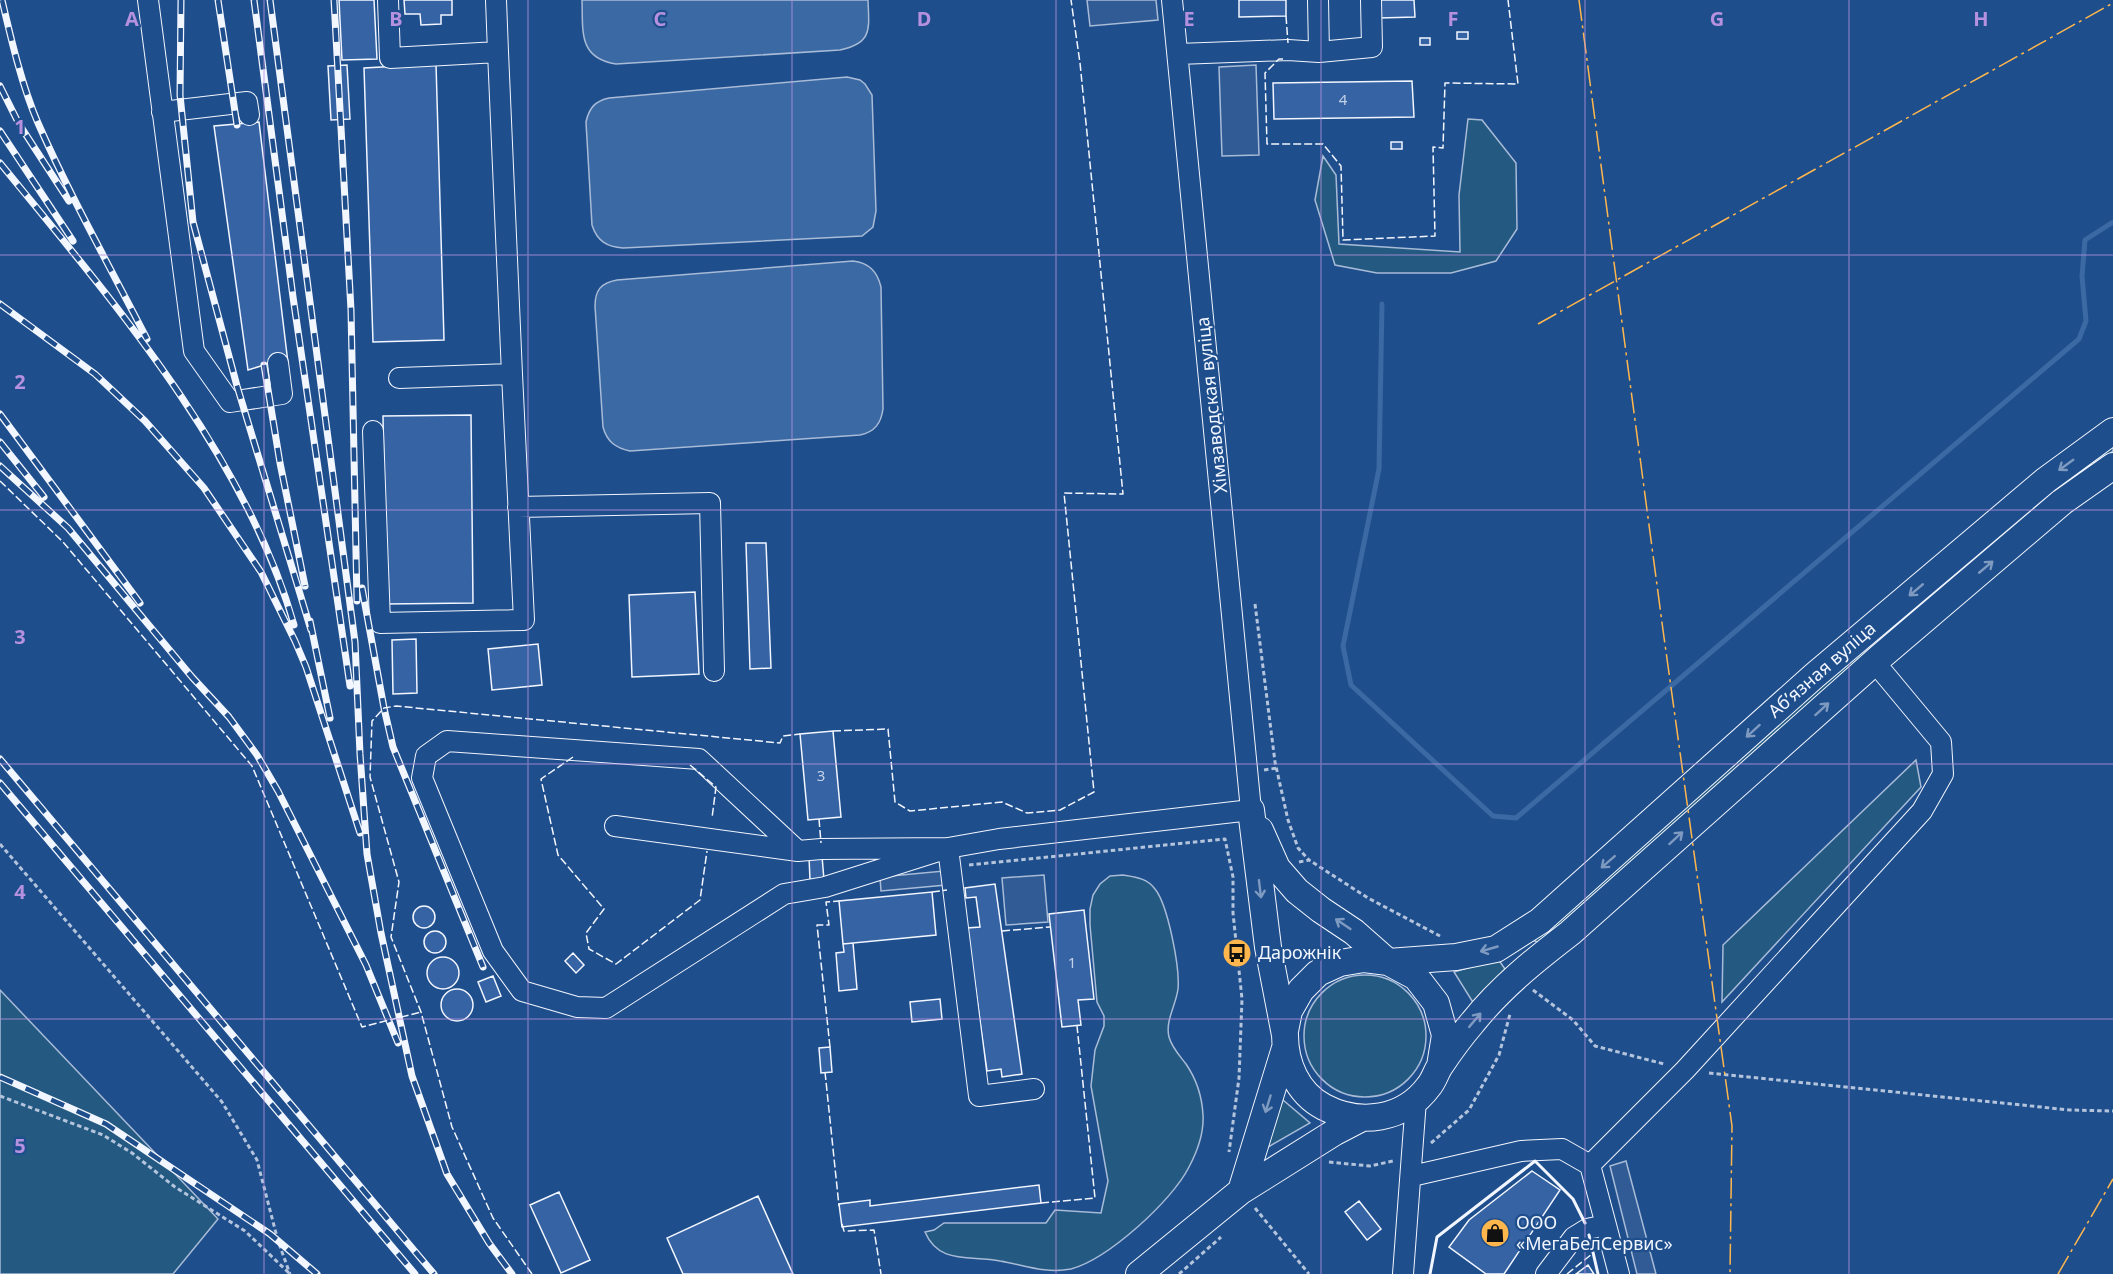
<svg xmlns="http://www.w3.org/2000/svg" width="2113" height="1274" font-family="'Noto Sans',sans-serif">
<rect width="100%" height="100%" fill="#1f4e8c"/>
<path fill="#245a82" stroke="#a8bbd7" stroke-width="1.5" d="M1468,119L1482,120L1516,163L1517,229L1496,261L1451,273H1377L1335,265L1315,200L1323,156L1336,175L1339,244L1460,252L1459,195Z
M2113,443V451L2035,508L1866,652L1738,768L1539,943L1533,940L1771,725L2073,472Z
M1916,760L1921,787L1722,1002L1723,945Z
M1123,875C1135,877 1147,878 1155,889C1168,905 1180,968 1178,989C1176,1005 1165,1021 1169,1037C1172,1048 1180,1056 1186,1064C1197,1080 1202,1096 1203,1115C1204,1132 1197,1152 1189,1167C1172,1201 1108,1259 1071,1269C1045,1274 1024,1265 1000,1261C970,1255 939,1265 925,1232L934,1230L944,1223H1046L1055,1210L1101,1213L1108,1181L1091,1086L1095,1050L1104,1026V1016L1097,1002L1090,925V909L1093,895L1100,884L1110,876Z
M1498,959L1505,969L1474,1004L1454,972Z
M1304 1036a61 61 0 1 1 122 0a61 61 0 1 1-122 0Z
M0,990L218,1219L173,1274H0Z
M1283,1100L1310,1123L1263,1150Z"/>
<path fill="#305b95" stroke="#a8bbd7" stroke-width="1.5" d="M1087,0H1156L1158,20L1090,26Z
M1256,65L1259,155L1222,156L1219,67Z
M944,871L946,885L881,891L880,877Z
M1044,875L1048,922L1006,925L1002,878Z
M1626,1161L1656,1274H1637L1610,1166Z"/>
<path fill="#3b69a3" stroke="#a8bbd7" stroke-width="1.5" d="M582,0H868C869,29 873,43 840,50L616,64C578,58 583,31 582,0Z
M847,77L860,80L865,84L872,95L876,211L873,227L862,236L623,248C607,247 597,241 592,225L586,122C589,108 595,101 609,98Z
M853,261C869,263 877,271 881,287L883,409C881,423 875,432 860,435L630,451C616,448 607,442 603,427L595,306C595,290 601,283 617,280Z"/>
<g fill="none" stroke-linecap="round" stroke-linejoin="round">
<path stroke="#3b69a3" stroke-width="5" d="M1382,304L1379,469L1343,646L1351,685L1493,816L1516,818L2079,339L2086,321L2082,276L2085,240L2113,222"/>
</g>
<path fill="#3563a3" stroke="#f2f6ff" stroke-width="1.5" d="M339,0H374L377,59L342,60Z
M404,0H452V15H441V24L421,25L420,14H405Z
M1239,0H1286V16L1239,17Z
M1379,0H1414L1415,17L1379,18Z
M1457,32H1468V39H1457Z
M1420,38H1430V45H1420Z
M436,64L444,340L373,342L364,68Z
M347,65L350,119L331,120L328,66Z
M1412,81L1414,117L1274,119L1273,83Z
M259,122L288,363L264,365L248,370L214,126Z
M1391,142H1402V149H1391Z
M471,415L473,603L386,604L383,416Z
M746,543H766L771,668L750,669Z
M695,592L699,674L632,677L629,595Z
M416,639L417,693L393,694L392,640Z
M538,644L542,685L492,690L488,649Z
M833,731L841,817L808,820L800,734Z
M822,856L824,880H810L809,857Z
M995,884L1022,1074L1002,1077L1001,1069L987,1071L967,928L980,927L976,897L966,898L965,888Z
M932,892L936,935L843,944L839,901Z
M413 917a11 11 0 1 1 22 0a11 11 0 1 1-22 0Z
M1084,910L1094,999L1078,1000L1081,1025L1062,1027L1049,914Z
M424 942a11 11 0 1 1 22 0a11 11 0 1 1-22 0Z
M853,943L857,989L839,991L836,953L844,952L843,944Z
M573,953L584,965L576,973L565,961Z
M427 973a16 16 0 1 1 32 0a16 16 0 1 1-32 0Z
M493,976L501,996L486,1002L478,982Z
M441 1005a16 16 0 1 1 32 0a16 16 0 1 1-32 0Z
M940,999L942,1019L912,1022L910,1002Z
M830,1047L832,1072L821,1073L819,1048Z
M1532,1171L1560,1190L1504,1274H1486L1449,1247L1469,1220Z
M1039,1185L1041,1203L842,1227L839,1204L870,1200V1206Z
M559,1192L590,1260L561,1273L530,1205Z
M758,1196L793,1274H683L667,1238Z
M1359,1201L1381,1229L1367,1240L1345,1212Z
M1588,1265L1594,1274H1576Z"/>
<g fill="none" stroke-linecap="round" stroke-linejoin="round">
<g stroke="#f2f6ff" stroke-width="22">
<path id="minor" d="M148,0L194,351L230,402L282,394L278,363
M388,0L390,58L498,52L512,374
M496,0L498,52
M1318,0L1319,52
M1178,54L1288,50L1319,52L1372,47L1371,0
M162,112L247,102L249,115
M373,431L380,623L524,620L512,374L399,378
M518,507L710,503L714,671
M615,826L798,851
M1034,1089L979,1096L948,848L825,887L784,894L606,1008L577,1007L522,991L493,951L422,778L426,756L447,741L699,759L798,851L821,849L948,848L999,839L1251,810L1172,0
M1412,1176L1521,1151L1562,1149L1590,1165
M1403,1274L1416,1100
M1546,1274L1574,1237L1587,1229L1606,1225
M1619,1274L1590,1165L1685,1070L1922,811L1943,774L1941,742L1882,671"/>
</g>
<g stroke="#f2f6ff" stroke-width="28">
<path id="major" d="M1251,810L1268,947L1285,1035C1285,1063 1297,1093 1324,1107C1360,1126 1404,1120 1429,1086C1434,1080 1436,1072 1440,1066C1450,1051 1461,1036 1473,1022C1501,987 1535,960 1570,933L1879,658L2062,502L2113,466
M1260,830L1277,868L1297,891L1321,910L1354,932L1388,962L1416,977L1436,1003L1445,1035L1440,1066
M1285,1031L1289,1011L1301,990L1318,973L1340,963L1364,959L1388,962L1456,957L1496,949L1540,921L1814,676L2046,480L2113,431
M1241,1191L1285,1048
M1139,1274L1241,1191L1335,1132L1360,1119"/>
</g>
<path stroke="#b3c4dc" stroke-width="3" stroke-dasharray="4.5 3" stroke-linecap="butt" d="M1255,604L1275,762L1288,820L1298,848L1309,860
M1264,770L1277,768
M0,844L222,1102L257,1160L278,1241L290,1274
M1299,862L1309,860L1368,898L1440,936
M969,865L1225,839L1233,877V913L1242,999L1239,1078L1229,1152
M1533,990L1573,1020L1595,1046L1664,1064
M1709,1073L2070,1110L2113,1111
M0,1096L103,1135L132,1153L175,1187L245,1231L289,1273
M1431,1143L1469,1110L1499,1055L1510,1014
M1329,1162L1370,1166L1393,1161
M1255,1208L1309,1274
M1179,1274L1221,1237"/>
<use href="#minor" stroke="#1f4e8c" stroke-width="20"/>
<use href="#major" stroke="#1f4e8c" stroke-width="26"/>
<g stroke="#f2f6ff" stroke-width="7">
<path id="rail" d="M2,0C11,39 22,86 38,123C70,196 110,267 147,339
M181,0L180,95L193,222L237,386L311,630
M218,0L237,125
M254,0L293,297L350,686
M270,0L355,642L360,754L367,854L381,933L412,1076L447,1174L489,1243L512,1274
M334,0L351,310L357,601
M0,86L19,124L69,201
M0,131L73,241
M0,163C111,299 245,453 294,625
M0,304L95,374L145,421L204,488L261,572L295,641L306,667L360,833
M264,365L280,463L305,586
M0,414L140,603
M0,442L44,497
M0,466L68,528L192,677L229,717L257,755L278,791L366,965L398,1043
M362,588L384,708L393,747L483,967
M310,621L330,718
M0,759L434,1274
M0,783L415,1274
M0,1077L106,1124L270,1234L317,1274"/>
</g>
<use href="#rail" stroke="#1f4e8c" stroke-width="4.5" stroke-dasharray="14" stroke-linecap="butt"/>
<path stroke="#f2f6ff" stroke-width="1.5" stroke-dasharray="8 3" stroke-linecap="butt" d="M1286,16L1288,43
M1283,59H1279L1265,73L1267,144H1323L1341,166L1343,240L1435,236L1433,147L1443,148L1445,83L1518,84L1508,0
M0,481L63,542L252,766L362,1027L421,1012
M833,731L888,729L895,802L910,811L1002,802L1027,813L1060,810L1094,792L1064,493L1123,494L1080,63L1071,0
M573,757L541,779L558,855L604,909L586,933L589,949L616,964L700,900L707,851
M690,765L716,787L712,818
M819,819L821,843
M932,892L947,890
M1002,931L1050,927
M830,1047L817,925H829L826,902L839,901
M825,1072L839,1206
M1041,1203L1095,1198L1077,1026
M842,1224L844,1231L874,1230L881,1274
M532,1274L493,1218L452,1127L421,1012L391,937L399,882L370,777L372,721L384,708L396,706L780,743L783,736L800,734
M1567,1274L1592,1254"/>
<path stroke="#f2f6ff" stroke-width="3" d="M1589,1235L1598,1274
M1430,1274L1437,1237L1535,1161L1573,1199L1585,1223"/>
<path stroke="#ffb74d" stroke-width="1.5" stroke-dasharray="21 4.5 3 4.5" stroke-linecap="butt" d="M1579,0L1663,630L1732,1126L1730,1274
M1538,324L2113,3
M2058,1274L2113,1179"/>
</g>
<defs><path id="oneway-shaft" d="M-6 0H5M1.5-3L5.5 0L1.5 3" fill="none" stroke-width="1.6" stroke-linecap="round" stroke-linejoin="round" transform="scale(1.5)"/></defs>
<g stroke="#7e9ac0">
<use href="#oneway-shaft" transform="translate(2066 465) rotate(144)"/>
<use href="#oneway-shaft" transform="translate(1986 567) rotate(-40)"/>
<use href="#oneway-shaft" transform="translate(1916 590) rotate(140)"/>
<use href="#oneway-shaft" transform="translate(1822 709) rotate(-42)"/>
<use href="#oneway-shaft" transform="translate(1753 731) rotate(138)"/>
<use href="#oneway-shaft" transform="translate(1676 838) rotate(-42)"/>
<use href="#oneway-shaft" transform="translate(1608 862) rotate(139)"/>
<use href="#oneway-shaft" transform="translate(1260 889) rotate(83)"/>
<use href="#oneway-shaft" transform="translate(1343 924) rotate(-146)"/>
<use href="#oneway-shaft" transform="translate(1489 949) rotate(164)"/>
<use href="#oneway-shaft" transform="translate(1475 1020) rotate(-50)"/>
<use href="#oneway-shaft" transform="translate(1268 1104) rotate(107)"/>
</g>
<path fill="none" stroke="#b691df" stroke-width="1.5" stroke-opacity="0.55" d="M264,0V1274M528,0V1274M792,0V1274M1056,0V1274M1321,0V1274M1585,0V1274M1849,0V1274M0,255H2113M0,510H2113M0,764H2113M0,1019H2113"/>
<defs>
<g id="bus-disc" transform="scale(1.5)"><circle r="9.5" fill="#ffb74d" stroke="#1f4e8c"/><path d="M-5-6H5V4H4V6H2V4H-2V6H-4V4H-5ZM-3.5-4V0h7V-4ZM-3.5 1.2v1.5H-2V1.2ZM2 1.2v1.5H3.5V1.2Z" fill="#111"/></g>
<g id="shop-disc" transform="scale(1.5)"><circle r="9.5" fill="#ffb74d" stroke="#1f4e8c"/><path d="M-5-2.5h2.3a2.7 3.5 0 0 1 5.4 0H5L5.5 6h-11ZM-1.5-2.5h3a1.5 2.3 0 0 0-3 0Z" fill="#111"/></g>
</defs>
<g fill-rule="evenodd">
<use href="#bus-disc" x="1237" y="953"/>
<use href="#shop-disc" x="1495" y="1233"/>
</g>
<g text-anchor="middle" stroke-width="4.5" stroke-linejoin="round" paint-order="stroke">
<g font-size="15" fill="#c3d1e8">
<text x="1343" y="105">4</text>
<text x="821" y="781">3</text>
<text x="1072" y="968">1</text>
</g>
<g font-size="18" fill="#f2f6ff" stroke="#1f4e8c">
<text transform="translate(1212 405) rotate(-96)" y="6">Хімзаводская вуліца</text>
<text transform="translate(1822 670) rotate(-41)" y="6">Абʼязная вуліца</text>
</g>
<g font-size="18" fill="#f2f6ff" stroke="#1f4e8c" text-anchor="start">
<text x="1258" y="959">Дарожнік</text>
<text x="1516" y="1229">ООО<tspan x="1516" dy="21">«МегаБелСервис»</tspan></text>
</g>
</g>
<g font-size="20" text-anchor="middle" font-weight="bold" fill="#b691df" stroke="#1f4e8c" stroke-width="4.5" stroke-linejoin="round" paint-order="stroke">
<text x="132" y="26">A</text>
<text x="396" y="26">B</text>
<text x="660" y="26">C</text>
<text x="924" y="26">D</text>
<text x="1189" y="26">E</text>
<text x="1453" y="26">F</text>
<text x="1717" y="26">G</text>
<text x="1981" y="26">H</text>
<text x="20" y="134">1</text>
<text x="20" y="389">2</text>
<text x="20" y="644">3</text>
<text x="20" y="899">4</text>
<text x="20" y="1153">5</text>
</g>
</svg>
